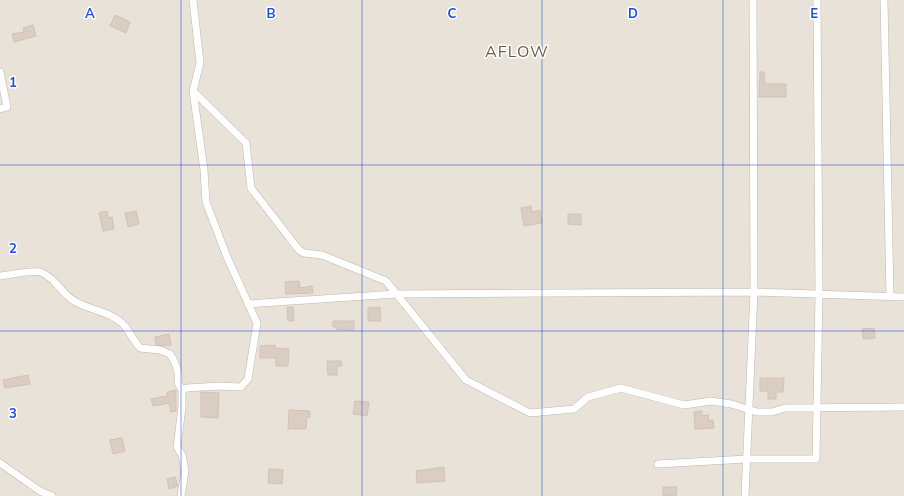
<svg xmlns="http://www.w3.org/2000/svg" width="904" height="496" font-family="Mulish,sans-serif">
<rect width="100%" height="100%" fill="#f5f0ea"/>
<path fill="#e9e2d8" d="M0,0H904V496H0Z"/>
<path fill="#dacec2" stroke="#d2c2b2" d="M115,15L130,22L126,33L110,26Z
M33,25L36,36L14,42L12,34L24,32L23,28Z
M760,72H764L765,84H786V97H759Z
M531,206L532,212L540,210L542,223L524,226L521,208Z
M107,211L108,218L112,217L114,229L103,231L99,213Z
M136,211L139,224L128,227L125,213Z
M568,214H581V225L568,224Z
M299,281L300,288L312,286L313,293L286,294L285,282Z
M287,307H293L294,321H288Z
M380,307L381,321H368V308Z
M333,321H354V330H337L336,327H333Z
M874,328L875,338L863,339L862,329Z
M169,334L171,345L164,346L156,345L155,337Z
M275,345V348L289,349L288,366H276V358H260V346Z
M327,361H341L342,366H337V375H328Z
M28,375L30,384L5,388L3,380Z
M760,378H784L783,392H776V399H768V391H760Z
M176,390V411L171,412L169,403L153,406L151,399L167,396V392Z
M201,392L219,393L218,418L201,417Z
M355,401L369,402L367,416L353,414Z
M289,410L310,411V417H307L306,429H288Z
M702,411V416L708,415L709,421L713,420L714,428L695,429L694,412Z
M122,438L125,451L113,454L110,440Z
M444,467L445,481L417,483L416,471Z
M269,469L283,470L282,484L268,483Z
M175,477L178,486L169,489L167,479Z
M663,487H677L676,496H663Z"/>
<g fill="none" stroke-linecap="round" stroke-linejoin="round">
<g stroke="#c1b7ac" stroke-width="8">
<path id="street" d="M193,0L200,63L193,91L246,143L251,188L299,250L304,253L322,255L386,281L466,380L530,413L574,409L588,397L621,388L684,405L711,401L731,404L757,412H772L785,408L904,407
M884,0L890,297
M0,72L7,107L0,109
M0,276C11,275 29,270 40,272C54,276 62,294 74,301C89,310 109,311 122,323C129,330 133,340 140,348L160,350L170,354C176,363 180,372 178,383L182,390
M248,304L396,294L754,292L904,297
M0,463L40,491L52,496
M658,464L747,459H816L819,294L817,0
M181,496L185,471L182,455L177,447L182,407V390L187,388L219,386L241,387L248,379L257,323L227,257L206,202L204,170L193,91
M745,496L754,292L753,0"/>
</g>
<use href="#street" stroke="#fff" stroke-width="7"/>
</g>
<path fill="none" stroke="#1d4ed8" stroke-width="1" stroke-opacity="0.55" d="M181,0V496M362,0V496M542,0V496M723,0V496M0,165H904M0,331H904"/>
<g text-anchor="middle" stroke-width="3" stroke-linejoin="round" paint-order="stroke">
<g font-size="16" letter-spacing="1" fill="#6c5d4f" stroke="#fff">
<text x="517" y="57">AFLOW</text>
</g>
</g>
<g font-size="13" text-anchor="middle" font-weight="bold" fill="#1d4ed8" stroke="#fff" stroke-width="3" stroke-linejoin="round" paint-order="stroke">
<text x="90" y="18">A</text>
<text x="271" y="18">B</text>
<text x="452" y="18">C</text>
<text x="633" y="18">D</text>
<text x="814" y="18">E</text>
<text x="13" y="87">1</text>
<text x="13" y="253">2</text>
<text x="13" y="418">3</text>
</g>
</svg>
